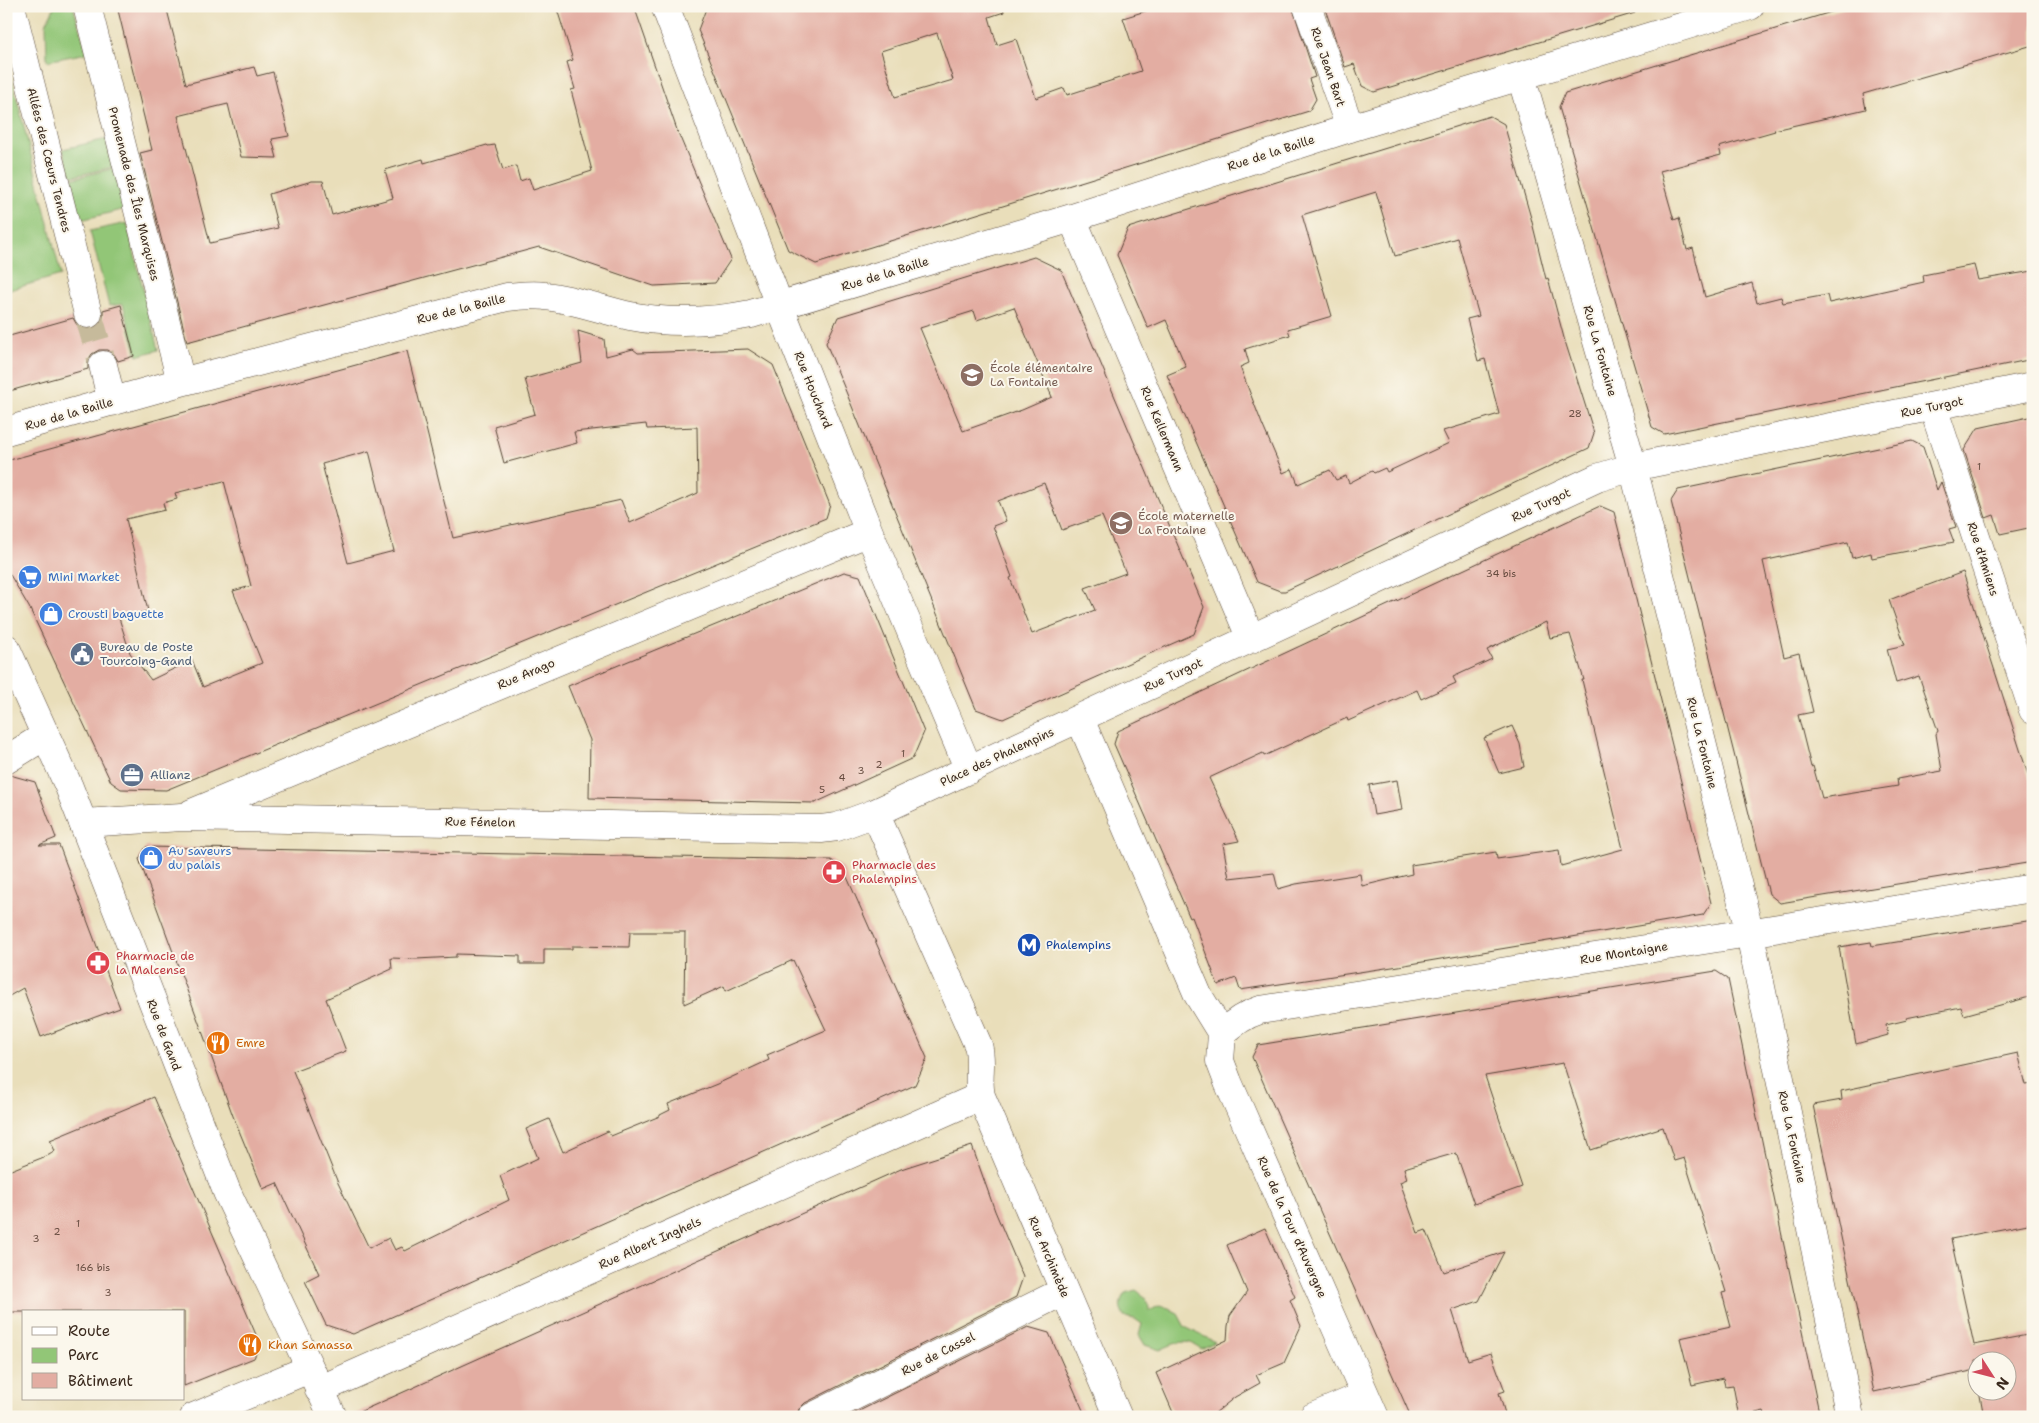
<svg xmlns="http://www.w3.org/2000/svg" width="2039" height="1423" font-family="'Shantell Sans',sans-serif">
<rect width="100%" height="100%" fill="#fbf7ec"/>
<filter id="ink" filterUnits="userSpaceOnUse"><feTurbulence type="fractalNoise" baseFrequency=".02" numOctaves="2"/><feDisplacementMap in="SourceGraphic" scale="10" xChannelSelector="R" yChannelSelector="G"/><feConvolveMatrix kernelMatrix="1 2 1 2 8 2 1 2 1" color-interpolation-filters="sRGB"/></filter>
<filter id="wash" filterUnits="userSpaceOnUse"><feTurbulence type="fractalNoise" baseFrequency=".0096" numOctaves="4" result="noise"/><feDisplacementMap in="SourceGraphic" scale="20" xChannelSelector="R" yChannelSelector="G"/><feGaussianBlur stdDeviation="1.12" result="paint"/><feColorMatrix in="noise" values="0 0 0 0 0 0 0 0 0 0 0 0 0 0 0 0 0 1.4 0 .05"/><feComposite in="paint" operator="in"/></filter>
<g filter="url(#wash)">
<rect width="100%" height="100%" fill="#e9deba"/>
<path fill="#92c677" stroke="#66784a" d="M55,6H73L87,53L47,61L46,24Z
M6,55L61,275L6,291Z
M107,139L113,167L70,177L63,149Z
M115,168L125,209L77,221L67,180Z
M127,223L158,350L137,356L123,304L109,306L90,231Z
M1136,1290C1144,1296 1149,1300 1149,1311L1159,1306L1169,1308L1178,1314L1185,1327L1215,1342L1201,1349C1187,1337 1175,1343 1160,1350L1145,1345L1139,1335L1142,1324L1135,1319L1124,1317C1119,1307 1119,1302 1125,1293Z"/>
<g id="blocks">
<path fill="#e3ada2" fill-rule="evenodd" d="M117,6H166L186,84L254,67L257,76L273,72L289,136L272,139L277,158L241,157L228,104L178,116L210,243L278,228L269,194L312,181H323L332,215L393,198L385,170L423,159L424,163L487,145L488,146L495,145L503,170L516,166L520,181L529,178L533,190L592,171L571,90L575,89L567,62L573,60L556,6H634L677,130L731,259L715,283L654,286L539,247L187,342L140,153L152,150Z
M707,6H1003L1004,12L989,17L997,45L1016,39L1036,98L1064,88L1067,95L1141,71L1123,18L1162,6H1292L1315,77L1309,79L1316,99L1309,111L816,264L788,250L698,30ZM937,33L953,80L895,97L881,51Z
M1324,6H1405V9L1416,6H1634L1635,13L1374,92L1362,86L1354,64L1345,67Z
M1851,6H2033V45L1863,94L1866,109L1774,130L1775,131L1719,147L1721,155L1660,171L1674,220L1679,218L1687,250L1693,248L1705,297L1752,283L1757,303L1781,297L1783,303L1827,295L1829,303L1924,282L1923,275L1974,265L1978,280L2033,271V359L1664,434L1652,427L1559,107L1565,93Z
M1490,116L1504,124L1531,218L1546,279L1548,278L1564,338L1594,433L1589,448L1285,591H1280L1257,582L1167,375L1186,367L1166,320L1148,328L1117,255L1128,228ZM1376,192L1395,256L1457,238L1479,316L1467,319L1478,361L1485,359L1499,414L1443,431L1449,443L1387,472L1385,468L1374,473L1372,471L1349,483L1346,476L1336,480L1330,470L1298,484L1292,469L1283,473L1262,424L1240,367L1249,363L1245,349L1290,335L1288,329L1332,316L1302,215Z
M1034,257L1061,270L1204,607L1194,634L1003,719L976,709L826,343L838,317ZM1014,307L1052,397L1022,410L963,431L920,328L974,311L977,320ZM1044,483L1062,530L1102,516L1126,573L1085,588L1095,610L1032,634L1010,578L1012,577L993,526L1006,521L998,501Z
M121,305L134,356L118,361L114,354L108,350H99L92,354L88,360V369L6,392V337L73,318L77,325L83,329H92L99,325L103,319V310Z
M578,331L604,339L606,356L633,349L638,353L748,349L773,365L830,505L826,518L166,790L121,789L111,782L29,607L6,568V461L407,351L453,538L621,500L630,523L698,493L697,427L647,429L646,424L574,432L577,443L504,463L494,426L535,414L525,379L582,363ZM369,451L394,551L348,563L322,464ZM224,481L251,586L233,591L262,663L203,687L192,660L151,680L130,653L119,618L148,611L126,519L165,510L163,503L177,499L175,493Z
M2033,416V527L2000,534L1994,515L1986,518L1964,450L1978,428Z
M1912,441L1923,447L1937,490L1941,482L1956,527L1949,529L1954,542L1872,558L1871,553L1852,558L1848,542L1763,561L1784,657L1799,653L1813,712L1798,715L1811,767L1813,766L1822,798L1898,786L1897,779L1942,771L1936,734L1938,731L1919,676L1896,683L1887,649L1905,645L1889,600L1963,572L2033,790V862L1780,903L1769,894L1671,501L1678,490Z
M1600,506L1614,512L1628,567L1711,903L1703,915L1399,966L1240,990L1236,978L1218,985L1192,917L1190,918L1114,744L1118,731ZM1546,622L1550,638L1570,634L1584,680H1582L1623,849L1561,866L1559,850L1497,859L1496,852L1411,865L1412,874L1362,886L1360,874L1296,884L1278,889L1274,873L1229,878L1223,844L1239,841L1209,778L1263,753L1264,756L1347,718L1348,721L1417,690L1421,699L1456,683L1453,677L1492,659L1487,650Z
M844,572L860,576L924,732L913,758L815,803L589,798L590,740L568,686Z
M1512,726L1520,744L1524,767L1499,773L1484,738Z
M10,775L35,782L56,838L39,845H59L120,1008L41,1037L23,988L6,998V776Z
M1397,780L1402,810L1374,815L1369,785Z
M146,847L831,860L843,868L927,1058L915,1085L353,1334L326,1325L305,1281L319,1274L277,1183L263,1189L233,1116L139,859ZM630,932H685L684,1004L724,986L726,991L793,960L826,1030L767,1055L769,1060L717,1084L668,1104L670,1110L660,1115V1116L611,1136L608,1131L563,1152L549,1119L526,1129L538,1158L500,1176L509,1200L405,1251L402,1247L395,1250L389,1238L369,1248L338,1183L293,1071L346,1051L326,999L392,969L391,958L416,959L456,957V954L520,956V964H544V949H572V946L629,947Z
M2033,920V996L1964,1015L1961,1007L1906,1018L1907,1020L1886,1025L1888,1035L1856,1044L1839,947L1871,942L1872,946Z
M1716,971L1728,979L1820,1417H1766L1764,1411L1739,1417L1733,1385L1725,1386L1723,1378L1692,1385L1680,1338L1731,1327L1722,1293L1726,1292L1684,1158L1674,1161L1663,1127L1591,1150L1563,1063L1485,1076L1522,1187L1474,1204L1456,1153L1404,1168L1407,1179L1400,1182L1418,1233L1426,1230L1444,1272L1504,1252L1479,1301L1452,1310L1468,1360L1491,1353L1505,1391L1499,1393L1506,1417H1411L1252,1057L1258,1045Z
M2018,1053L2026,1085L2033,1084V1223L1951,1239L1974,1345L2033,1334V1417H1984L1979,1390H2006V1360H1976V1375V1370L1874,1392L1813,1105L1842,1100L1841,1091Z
M154,1097L260,1344L254,1358L184,1386V1312H6V1172L49,1155L55,1151L50,1140Z
M972,1146L995,1211L1023,1277L1016,1297L805,1403L799,1409L796,1417H348L901,1169Z
M1265,1228L1295,1297L1290,1300L1301,1326L1284,1363L1256,1375L1260,1383L1235,1397L1210,1417H1175L1156,1373L1227,1340L1228,1326L1230,1316L1247,1292L1227,1245Z
M1028,1327L1049,1333L1086,1417H847Z"/>
</g>
</g>
<g filter="url(#ink)">
<use href="#blocks" fill-opacity="0" stroke="#554535" stroke-width="1"/>
<g fill="none" stroke-linecap="round" stroke-linejoin="round">
<path stroke="#c6ba9b" stroke-width="28" stroke-dasharray="28 14" stroke-linecap="butt" d="M88,314L103,365"/>
<g stroke="#554535" stroke-width="29">
<path id="street" d="M11,6L88,314
M87,6L181,382
M665,6L780,307L869,532L969,770
M1307,6L1350,128
M1521,76L1633,467L1750,934L1850,1417
M1072,218L1251,639
M103,365L112,402
M1933,407L2033,710
M6,431L181,382L507,297C519,296 532,294 545,296C574,299 602,310 630,316C671,324 711,322 751,314L1072,218L1350,128L1750,6
M1080,719L1198,995L1222,1034
M6,760L46,735
M192,813L869,532
M83,823L182,817L821,829L837,827L875,813
M1222,1034C1233,1023 1244,1015 1260,1010L2033,888
M1222,1034L1220,1061L1228,1082L1375,1417
M319,1390L981,1096
M194,1417L309,1369
M812,1417L1064,1291
M1118,1417L981,1096C977,1079 983,1062 978,1045L875,813L1597,478L1633,467L2033,386
M1313,1417L1365,1395"/>
</g>
<g stroke="#554535" stroke-width="29">
<path id="secondary" d="M6,648L69,787L227,1192L333,1417"/>
</g>
<use href="#street" stroke="#fff" stroke-width="28"/>
<use href="#secondary" stroke="#fff" stroke-width="28"/>
</g>
</g>
<defs>
<g id="school-disc" transform="scale(1.25)"><circle r="9.5" fill="#8d6e63" stroke="#fbf7ec"/><path d="M0-5L7-2L0 1L-7-2ZM-4 1L0 2.5L4 1V4Q0 6-4 4Z" fill="#fff"/></g>
<g id="supermarket-disc" transform="scale(1.25)"><circle r="9.5" fill="#3f7fe0" stroke="#fbf7ec"/><path d="M-6-5.5h2.5l.6 2H6L4.5 2H-2.5L-4.4-4H-6ZM-1.5 3.2a1.3 1.3 0 1 0 .1 0ZM3 3.2a1.3 1.3 0 1 0 .1 0Z" fill="#fff"/></g>
<g id="shop-disc" transform="scale(1.25)"><circle r="9.5" fill="#3f7fe0" stroke="#fbf7ec"/><path d="M-5-2.5h2.3a2.7 3.5 0 0 1 5.4 0H5L5.5 6h-11ZM-1.5-2.5h3a1.5 2.3 0 0 0-3 0Z" fill="#fff"/></g>
<g id="civic-disc" transform="scale(1.25)"><circle r="9.5" fill="#5c6f8a" stroke="#fbf7ec"/><path d="M-.6-6.5H3V-4.5H.6V-3L4-1V1h2V6H-6V1h2V-1L-.6-3ZM-1.2 2.5V6h2.4V2.5Z" fill="#fff"/></g>
<g id="office-disc" transform="scale(1.25)"><circle r="9.5" fill="#5c6f8a" stroke="#fbf7ec"/><path d="M-6-3h4V-5.5h4V-3h4V5H-6ZM-1-4.5V-3h2v-1.5ZM-6 0V1H6V0Z" fill="#fff"/></g>
<g id="pharmacy-disc" transform="scale(1.25)"><circle r="9.5" fill="#e0444e" stroke="#fbf7ec"/><path d="M-2-6h4v4h4v4h-4v4h-4v-4h-4v-4h4Z" fill="#fff"/></g>
<g id="metro-disc" transform="scale(1.25)"><circle r="9.5" fill="#1a4fb4" stroke="#fbf7ec"/><path d="M-5.5 5V-5H-3L0 0L3-5H5.5V5H3V-.5L0 4L-3-.5V5Z" fill="#fff"/></g>
<g id="restaurant-disc" transform="scale(1.25)"><circle r="9.5" fill="#e8710a" stroke="#fbf7ec"/><path d="M-5-6h1v4h1v-4h1v4h1v-4h1v5L-1.5 .5V6h-2V.5L-5-1ZM5-6V6H3V1.5H1.5Q1.5-4 5-6Z" fill="#fff"/></g>
</defs>
<g fill-rule="evenodd">
<use href="#school-disc" x="972" y="375"/>
<use href="#school-disc" x="1121" y="523"/>
<use href="#supermarket-disc" x="30" y="577"/>
<use href="#shop-disc" x="51" y="614"/>
<use href="#civic-disc" x="82" y="654"/>
<use href="#office-disc" x="132" y="775"/>
<use href="#shop-disc" x="151" y="858"/>
<use href="#pharmacy-disc" x="834" y="872"/>
<use href="#metro-disc" x="1029" y="945"/>
<use href="#pharmacy-disc" x="98" y="963"/>
<use href="#restaurant-disc" x="218" y="1043"/>
<use href="#restaurant-disc" x="250" y="1345"/>
</g>
<g text-anchor="middle" stroke-width="4" stroke-linejoin="round" paint-order="stroke">
<g font-size="10" fill="#654b3f">
<text x="1575" y="417">28</text>
<text x="1979" y="470">1</text>
<text x="1501" y="577">34 bis</text>
<text x="903" y="757">1</text>
<text x="879" y="768">2</text>
<text x="861" y="774">3</text>
<text x="842" y="781">4</text>
<text x="822" y="793">5</text>
<text x="78" y="1227">1</text>
<text x="57" y="1235">2</text>
<text x="36" y="1242">3</text>
<text x="93" y="1271">166 bis</text>
<text x="108" y="1296">3</text>
</g>
<g font-size="12" fill="#3b2a1e" stroke="#fbf7ec">
<text transform="translate(1328 67) rotate(71)" y="4">Rue Jean Bart</text>
<text transform="translate(1271 153) rotate(-18)" y="4">Rue de la Baille</text>
<text transform="translate(49 160) rotate(76)" y="4">Allées des Cœurs Tendres</text>
<text transform="translate(134 194) rotate(76)" y="4">Promenade des Îles Marquises</text>
<text transform="translate(885 274) rotate(-17)" y="4">Rue de la Baille</text>
<text transform="translate(461 309) rotate(-14)" y="4">Rue de la Baille</text>
<text transform="translate(1600 351) rotate(74)" y="4">Rue La Fontaine</text>
<text transform="translate(813 390) rotate(68)" y="4">Rue Houchard</text>
<text transform="translate(1932 407) rotate(-12)" y="4">Rue Turgot</text>
<text transform="translate(69 414) rotate(-16)" y="4">Rue de la Baille</text>
<text transform="translate(1162 429) rotate(67)" y="4">Rue Kellermann</text>
<text transform="translate(1541 505) rotate(-25)" y="4">Rue Turgot</text>
<text transform="translate(1983 559) rotate(72)" y="4">Rue d'Amiens</text>
<text transform="translate(526 674) rotate(-23)" y="4">Rue Arago</text>
<text transform="translate(1173 675) rotate(-25)" y="4">Rue Turgot</text>
<text transform="translate(1702 743) rotate(76)" y="4">Rue La Fontaine</text>
<text transform="translate(997 757) rotate(-25)" y="4">Place des Phalempins</text>
<text transform="translate(480 822) rotate(1)" y="4">Rue Fénelon</text>
<text transform="translate(1624 953) rotate(-9)" y="4">Rue Montaigne</text>
<text transform="translate(164 1035) rotate(69)" y="4">Rue de Gand</text>
<text transform="translate(1792 1137) rotate(78)" y="4">Rue La Fontaine</text>
<text transform="translate(1292 1227) rotate(66)" y="4">Rue de la Tour d'Auvergne</text>
<text transform="translate(650 1243) rotate(-24)" y="4">Rue Albert Inghels</text>
<text transform="translate(1049 1257) rotate(67)" y="4">Rue Archimède</text>
<text transform="translate(938 1354) rotate(-27)" y="4">Rue de Cassel</text>
</g>
<g font-size="12" fill="#785e54" stroke="#fbf7ec" text-anchor="start">
<text x="990" y="372">École élémentaire<tspan x="990" dy="14">La Fontaine</tspan></text>
<text x="1138" y="520">École maternelle<tspan x="1138" dy="14">La Fontaine</tspan></text>
</g>
<g font-size="12" fill="#366cbe" stroke="#fbf7ec" text-anchor="start">
<text x="48" y="581">Mini Market</text>
<text x="68" y="618">Crousti baguette</text>
<text x="168" y="855">Au saveurs<tspan x="168" dy="14">du palais</tspan></text>
</g>
<g font-size="12" fill="#4e5e75" stroke="#fbf7ec" text-anchor="start">
<text x="100" y="651">Bureau de Poste<tspan x="100" dy="14">Tourcoing-Gand</tspan></text>
<text x="150" y="779">Allianz</text>
</g>
<g font-size="12" fill="#be3a42" stroke="#fbf7ec" text-anchor="start">
<text x="852" y="869">Pharmacie des<tspan x="852" dy="14">Phalempins</tspan></text>
<text x="116" y="960">Pharmacie de<tspan x="116" dy="14">la Malcense</tspan></text>
</g>
<g font-size="12" fill="#164399" stroke="#fbf7ec" text-anchor="start">
<text x="1046" y="949">Phalempins</text>
</g>
<g font-size="12" fill="#c56008" stroke="#fbf7ec" text-anchor="start">
<text x="236" y="1047">Emre</text>
<text x="268" y="1349">Khan Samassa</text>
</g>
</g>
<rect width="2039" height="1423" fill="none" stroke="#fbf7ec" stroke-width="25"/>
<rect x="22" y="1310" width="162" height="90" fill="#fbf7ec" stroke="#aea59a"/>
<rect x="32" y="1327" width="25" height="8" fill="#ffffff" stroke="#aea59a"/>
<text x="68" y="1336" font-size="15" fill="#3b2a1e">Route</text>
<rect x="32" y="1348" width="25" height="15" fill="#92c677" stroke="#aea59a"/>
<text x="68" y="1360" font-size="15" fill="#3b2a1e">Parc</text>
<rect x="32" y="1373" width="25" height="15" fill="#e3ada2" stroke="#aea59a"/>
<text x="68" y="1386" font-size="15" fill="#3b2a1e">Bâtiment</text>
<g transform="translate(1992 1376) rotate(126)"><circle r="24" fill="#fbf7ec" stroke="#aea59a"/>
<path d="M0-4L9 19L0 12L-9 19Z" fill="#d1495b"/>
<text y="-8" font-size="14" font-weight="bold" text-anchor="middle" fill="#3b2a1e">N</text>
</g>
</svg>
